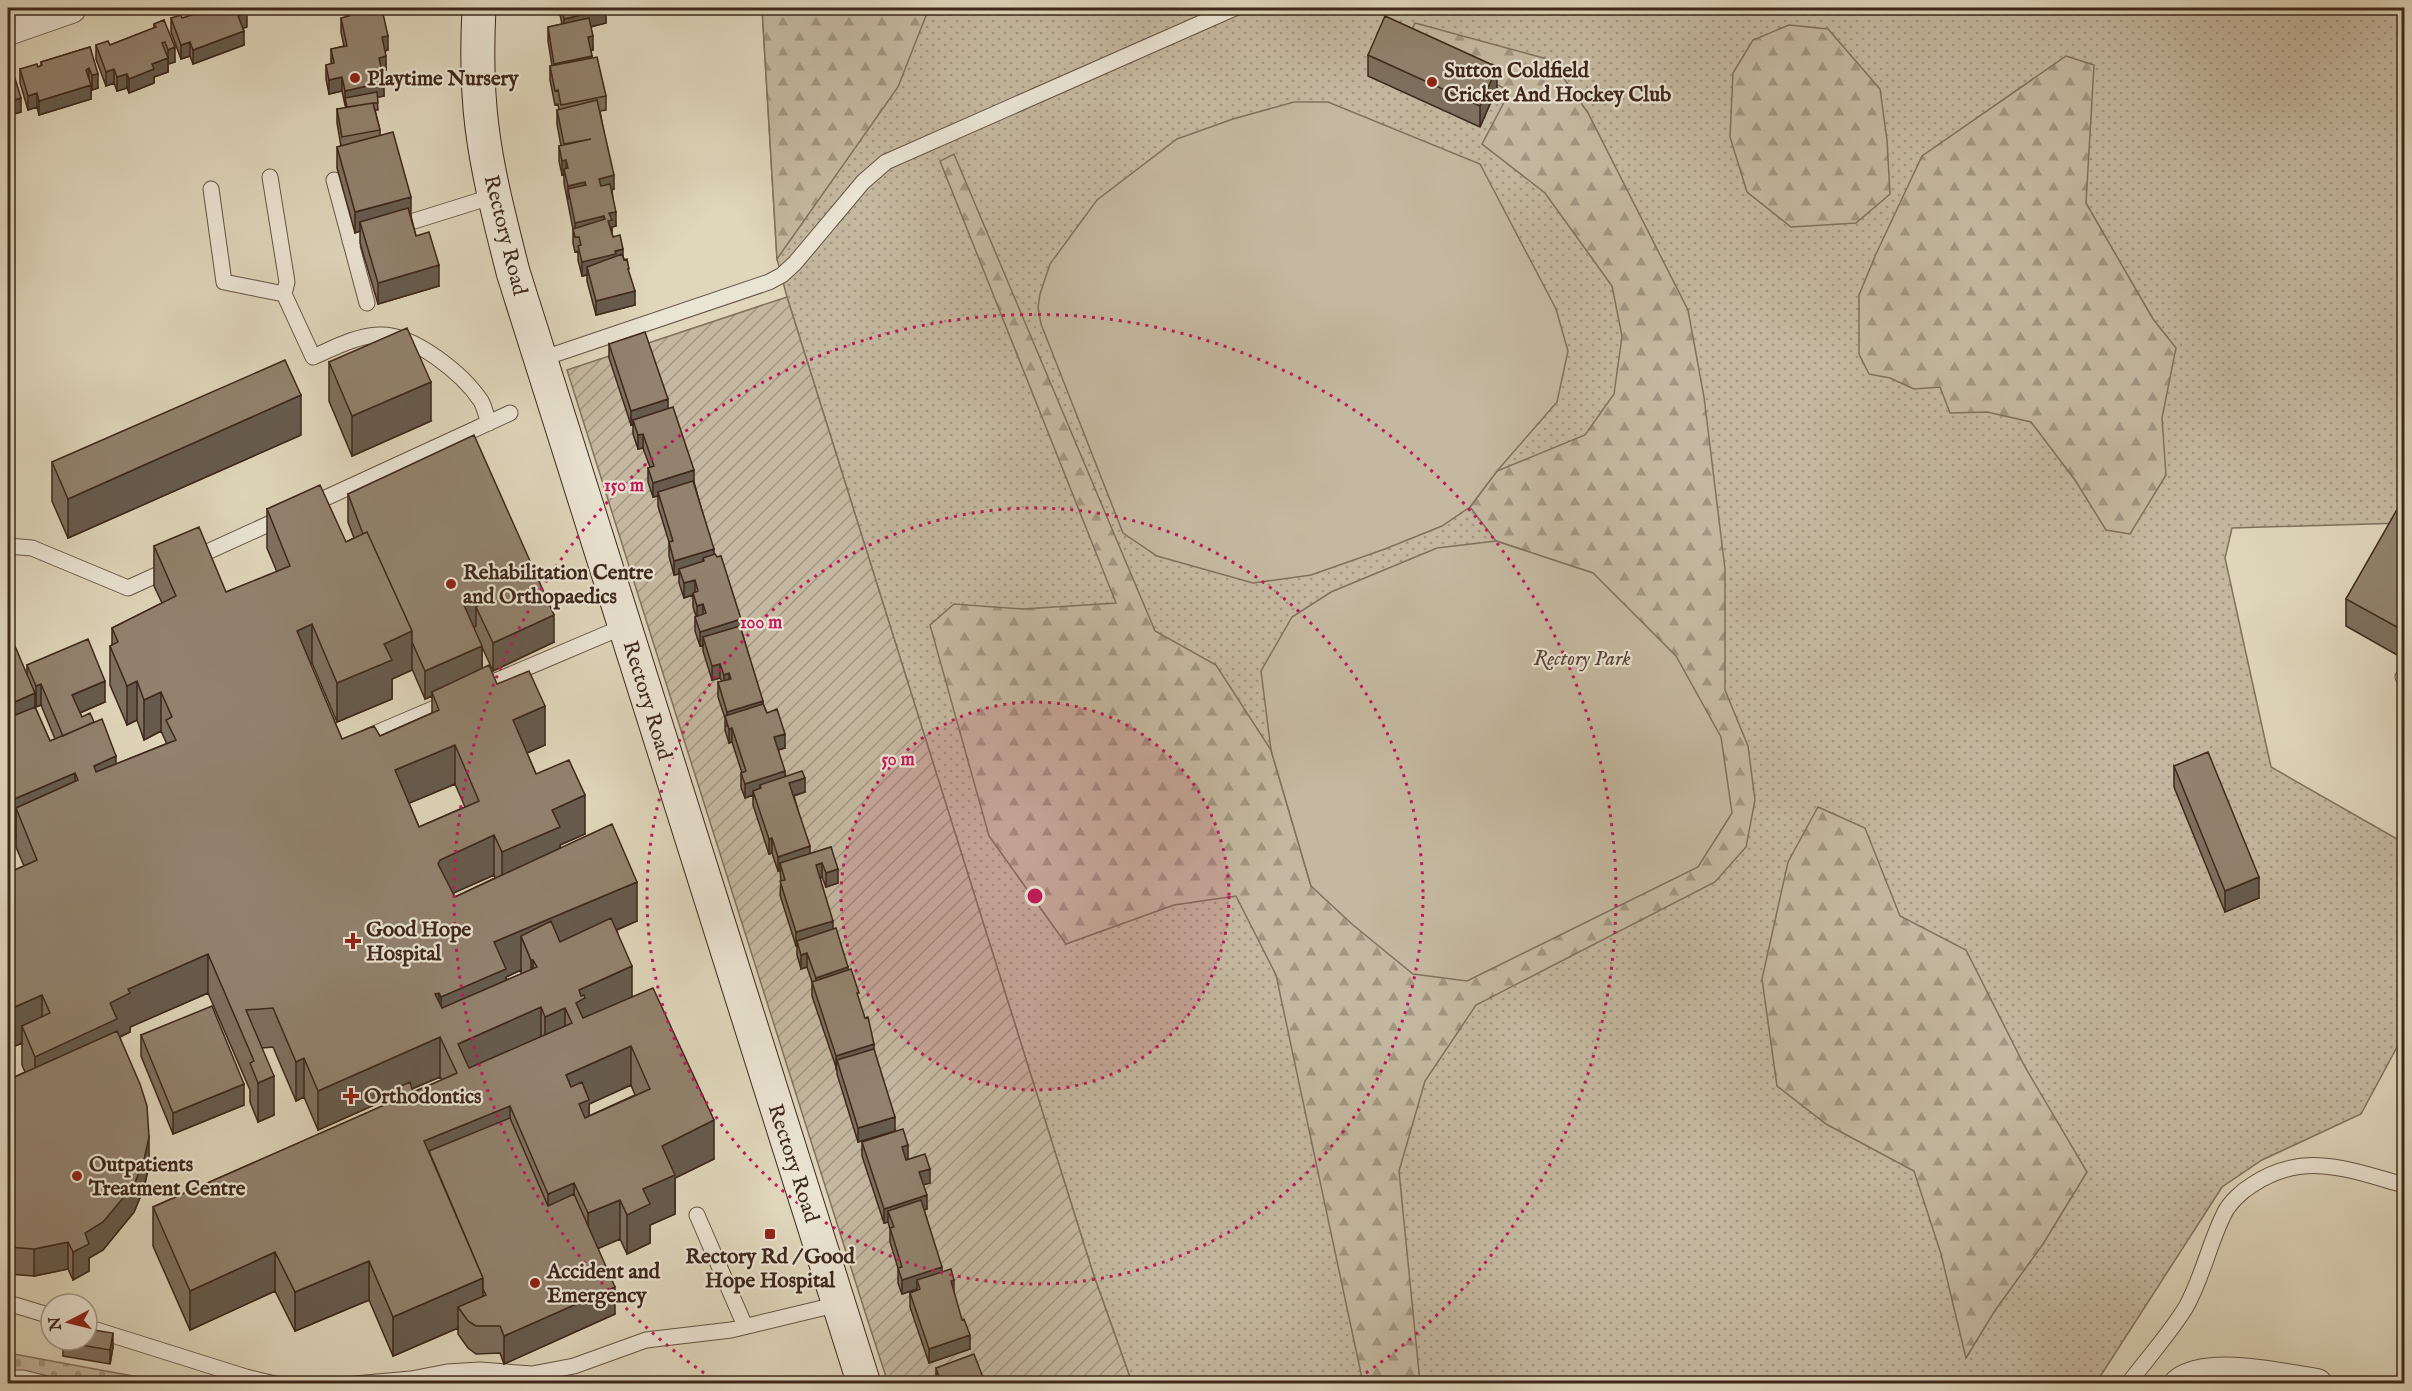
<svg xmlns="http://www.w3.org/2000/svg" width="2412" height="1391" font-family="'IM FELL English',serif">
<defs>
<pattern id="grass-dots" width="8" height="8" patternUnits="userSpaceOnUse" patternTransform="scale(1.5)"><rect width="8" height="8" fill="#c4b8a0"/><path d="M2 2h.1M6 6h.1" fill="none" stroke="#a19682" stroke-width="1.8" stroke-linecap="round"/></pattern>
<pattern id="forest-firs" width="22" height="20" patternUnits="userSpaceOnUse" patternTransform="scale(1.5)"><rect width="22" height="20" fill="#c4b8a0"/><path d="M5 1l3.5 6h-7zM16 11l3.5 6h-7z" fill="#a19682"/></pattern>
<pattern id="cemetery-stones" width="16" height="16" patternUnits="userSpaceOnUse" patternTransform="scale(1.5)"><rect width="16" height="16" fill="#c4b8a0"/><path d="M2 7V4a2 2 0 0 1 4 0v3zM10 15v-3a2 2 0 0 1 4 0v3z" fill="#a19682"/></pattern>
<pattern id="garden-furrows" width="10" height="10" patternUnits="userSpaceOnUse" patternTransform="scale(1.5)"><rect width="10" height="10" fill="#c4b8a0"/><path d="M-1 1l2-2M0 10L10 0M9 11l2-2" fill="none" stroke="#a19682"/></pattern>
</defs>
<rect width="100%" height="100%" fill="#dfd6bb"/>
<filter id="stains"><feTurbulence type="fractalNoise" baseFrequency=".00333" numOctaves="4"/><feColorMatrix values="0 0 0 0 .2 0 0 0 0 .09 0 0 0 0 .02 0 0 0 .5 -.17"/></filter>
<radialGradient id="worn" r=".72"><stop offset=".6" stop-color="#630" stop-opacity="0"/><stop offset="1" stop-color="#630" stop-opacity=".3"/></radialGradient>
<path fill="url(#grass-dots)" stroke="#81705e" stroke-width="1.5" d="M762,8H2404V523L2232,528L2225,558L2271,767L2404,843V1034L2361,1114L2262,1160L2222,1187L2096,1383H1132L1093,1273L787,297L777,259Z"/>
<path fill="url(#forest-firs)" stroke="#81705e" stroke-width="1.5" d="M762,8H929L898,87L777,259Z
M1415,23L1551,60L1588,113L1688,310L1704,397L1725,569V690L1748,746L1755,800L1746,847L1715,882L1476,1005L1425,1081L1399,1171L1420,1383H1363L1276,975L1236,896L1174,905L1066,944L989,836L930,625L954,604L1023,609L1116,603L940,161L954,154L1155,631L1216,665L1271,750L1311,886L1593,573L1496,541L1470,507L1497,471L1585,435L1614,394L1622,336L1612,286L1545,193L1482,144L1510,91L1407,40Z
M1789,25L1828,29L1880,89L1887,140L1890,194L1856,223L1791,227L1747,192L1730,137L1733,73L1753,40Z
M2066,56L2094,65L2086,203L2153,319L2176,348L2162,418L2166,475L2130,534L2106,530L2075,480L2031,422L1987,412L1950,413L1940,387L1914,389L1890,378L1869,374L1859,354V295L1876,254L1922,156Z
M1818,807L1865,828L1900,916L1966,950L2025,1067L2087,1172L2043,1244L1994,1312L1966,1358L1941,1254L1914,1171L1826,1124L1777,1086L1762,979L1788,862Z"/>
<path fill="url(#cemetery-stones)" stroke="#81705e" stroke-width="1.5" d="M8,1353L171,1383H8Z"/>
<path fill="url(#garden-furrows)" stroke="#81705e" stroke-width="1.5" d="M787,297L1093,1273L1132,1383H888L865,1312L567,370Z"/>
<path fill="#c4b8a0" stroke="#81705e" stroke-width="1.5" d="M1294,102H1328L1480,164L1556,309L1568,351L1557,402L1497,471L1470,507L1442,526L1385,549L1311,575L1253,583L1157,556L1123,533L1041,324L1038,308L1040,294L1050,264L1097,200L1177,139L1233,119Z
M1496,541L1593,573L1676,656L1721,737L1732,813L1698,867L1467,981L1413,974L1353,925L1311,886L1271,750L1261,671L1292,617L1331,592L1437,548Z"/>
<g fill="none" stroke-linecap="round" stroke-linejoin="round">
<g stroke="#665343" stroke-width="17">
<path id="lane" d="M270,177L287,282L284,294L313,357C334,348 355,336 379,335C413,333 463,374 481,401C485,408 486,416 489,423
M334,180L367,303
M211,189L224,282L284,294
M350,241L494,196
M541,359L769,282L782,275L795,263L863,182L886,162L1235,8
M308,506L510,413
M8,546L32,548L128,588L284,517
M2403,677H2404
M479,688L625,626
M367,737L449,702
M697,1215L745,1326
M8,1303L51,1316
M87,1327L246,1377L275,1384
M8,1378H23L47,1384
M355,1384L411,1379L447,1372L480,1370L532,1374L574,1366L646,1340L731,1330L839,1304
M2128,1384C2146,1360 2171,1332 2186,1307C2202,1279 2209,1244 2224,1214C2229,1203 2242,1191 2252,1185C2304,1150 2350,1170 2404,1185"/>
</g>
<g stroke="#665343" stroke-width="32">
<path id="street" d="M8,30L71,8
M2179,1384C2207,1361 2283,1379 2317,1384"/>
</g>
<g stroke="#3e271b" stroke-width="35">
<path id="secondary" d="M479,8C477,48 477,88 482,127C488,176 501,224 513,272L864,1384"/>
</g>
<use href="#lane" stroke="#eae4d3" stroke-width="15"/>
<use href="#street" stroke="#eae4d3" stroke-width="30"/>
<use href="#secondary" stroke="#eae4d3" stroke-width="33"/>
</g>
<path fill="#7e705f" stroke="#3e271b" stroke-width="1.5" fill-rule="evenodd" d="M344,8H379L388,50L385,51L386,70L382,71L384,96L377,97L378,110H375L380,130V136L411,216L416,236L439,286L378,304L360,243V231L355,233L337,168V147L341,146L337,123V109L346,108L345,105L342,91L329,94L326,79V65L331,64V49L344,46L341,32V18L346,17Z
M560,8H605L606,23L591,27L593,50H591L592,58L606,96V110L600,111L614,189L612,190L616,226L612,227V234L623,256L629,274L635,305L596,315L587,281V275L582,276L578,260V251L575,252L573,243V229L564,183V174L562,175L559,161V146H561L557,124V110H559L558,104L555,105L550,80V66H552L548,41V27L562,24L560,15Z
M171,18H182L247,27L242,28L244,45L193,64L190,56L181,59L171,32Z
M164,20L175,62L168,64V62V72L154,77V83L129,93L127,88L117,91L114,83L106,86L96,59V45H110L154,28V24Z
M90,47L98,88L92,90L91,86V99L39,115L37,107L28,110L20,83V69L38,67L41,66V62Z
M1368,55L1497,88L1480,127L1368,76Z
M8,73L21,112L14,114L12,106L13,123Z
M609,344L668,409L694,482L714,554L741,629L763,704L767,713L785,748L778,750L785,776L805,792L794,796L810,854L831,847L838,883L826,887L822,877L820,878L833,929L859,1001L874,1049L895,1131L858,1142L837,1074V1070L812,996V982L807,967L801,969L797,955V946H796L780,895L781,881L780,871H778L772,853L769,854L753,805V795L745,798L741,787V773H742L732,742L729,743L725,730V718L718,697V682L722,681L720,678L712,680L703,651V645L700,646L695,631V617L696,616L693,607V595L684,598L679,583V574L674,575L669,556V542L658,506V496L653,497L648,482V468L650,467L643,448L638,449L633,434V424L631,425L609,358Z
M329,362L431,421L352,456L329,401Z
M301,435L68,538L52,501V462Z
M348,494L554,642L493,671L482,647V669L497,684L545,745L527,753L536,774L585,834L560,845V848L637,921L617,930L632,997L714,1159L675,1178V1214L650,1225V1243L627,1254L620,1239L598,1248L615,1314L504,1364L500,1353L476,1354L468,1348L458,1334V1328L393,1356L369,1300L295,1331L275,1291L190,1330L153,1246V1207L403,1097L401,1093L318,1130L304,1097L296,1101L273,1047L262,1048L274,1115L258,1122L250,1102V1090L208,993L130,1027V1032L120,1037L149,1165L144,1188L134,1212L103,1250L89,1258V1271L73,1280L68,1269L34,1276L8,1274V1080L25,1072L22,1065V1043L8,1049V873L24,866L16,847V837L12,839L8,828V630L27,676V665L105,702L80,713L82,717L94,722L116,764L166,744V742L161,731L144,740L137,720L127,725L110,685V646L112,645V628L162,603L154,586V546L226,592L277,572L267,548V509L346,542L354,538L348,522ZM312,663L337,722L392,699V679L412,670V669L425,699L432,696V713L380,736L342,739L310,664ZM35,703L36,707L41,705L55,739L50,741L35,707ZM455,784L465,807L419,827L409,803ZM494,875L495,878L455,897L453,893ZM521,970V974L506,980V977ZM440,1077L442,1080L413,1092L412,1089ZM631,1085L635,1095L589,1116V1104Z
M2404,500V659L2346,626V599Z
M2174,766L2259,898L2225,912L2174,787Z
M141,1035L244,1105L173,1134L141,1056Z
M862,1142L908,1159L906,1160L930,1183L923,1185L927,1209L924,1210L942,1272L954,1294L970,1349L929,1363L910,1307V1293L917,1290V1289L902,1294L898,1283V1268L890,1242V1229L888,1222L884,1223L862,1156Z
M63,1340L113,1347L110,1364L63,1356Z
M936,1368L984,1383H936Z"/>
<path fill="#665b4d" stroke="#3e271b" stroke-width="1.5" d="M606,9V23L564,33V19Z
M247,12V27L238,30V16Z
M244,31V45L193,64V50Z
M388,36V50L382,52V37Z
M593,36V50L588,51V37Z
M190,42V56L181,59V45Z
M175,47V62L168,64V50Z
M386,56V70L379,72V58Z
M592,56V70L554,78V64Z
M168,58V72L154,77V83L129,93V79L152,64Z
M1497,67V88L1480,127V106Z
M89,68V82L86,70Z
M114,69V83L106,86V72Z
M98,74V88L92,90V75Z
M127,74V88L117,91V77Z
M342,77V91L329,94V80Z
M384,82V96L346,104L345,98V105V91Z
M91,85V99L39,115V101Z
M12,92V106L8,93Z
M37,93V107L28,110V96Z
M21,98V112L14,114V100Z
M13,109V123L8,125V111Z
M566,160V174L564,169V174L562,175V161Z
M614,175V189L599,193V179Z
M585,182V196L568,189V200V186Z
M411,197V217L360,222V231L355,233V212Z
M616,212V226L612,227V234L608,221L609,213Z
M604,216V230L575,237V223Z
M623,249V263L587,267V275L582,276V262Z
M439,265V286L378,304V283Z
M635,291V305L596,315V301Z
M431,382V421L352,456V416Z
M301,395V435L68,538V499Z
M668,399V413L633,420V424L631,425V411Z
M643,434V448L638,449V435Z
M694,470V484L658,492V496L653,497V483Z
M714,549V563L704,561L703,558V566L679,569V574L674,575V561Z
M695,580V594L684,598V583Z
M481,595V617L476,607V626L464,632V605Z
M703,604V618L697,620V606Z
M554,615V642L493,671V643Z
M741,619V633L703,637V645L700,646V632Z
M312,624V663L297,670V631Z
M412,631V670L392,679V699L337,722V683L384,644Z
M482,646V673L432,692V696L425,699V671Z
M720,664V678L712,680V666Z
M729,673V687L724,689V675Z
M105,681V702L72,716V695Z
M137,681V720L127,725V686Z
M41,684V705L36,707V686Z
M161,692V731L144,740V700Z
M35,693V732L8,744V705Z
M763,701V715L727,726V712Z
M545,706V745L513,759V720Z
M732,728V742L729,743V729Z
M785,734V748L774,751V737Z
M455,745V784L395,809V770Z
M116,756V795L94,805V766Z
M785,771V785L761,788L760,785V793L753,791V795L745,798V784Z
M75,773V812L16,808V837L12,839V800Z
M805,778V792L789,797V783Z
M585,795V834L560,845V866L502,892V852L552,810Z
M494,835V875L440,899L438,864L440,860Z
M772,838V853L769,854V839Z
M810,846V861L780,863V871H778V857Z
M822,863V877L816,879V865Z
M838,869V883L826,887V873Z
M2259,877V898L2225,912V891Z
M637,882V921L536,964L533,960V999H531V960L521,936V970L506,977V1008L441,1036V997L494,942Z
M833,921V935L797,941V946H796V932Z
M807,953V967L801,969V955Z
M208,954V993L130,1027V1032L117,1038L35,1096V1057L128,989Z
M632,966V1005L585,1026L576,1003L579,990Z
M848,967V981L816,992V978Z
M439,993V1032L435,994Z
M42,995V1034L22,1026V1043L8,1049V1010Z
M541,1007V1046L458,1083V1044Z
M565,1008V1047L545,1056V1017Z
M440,1037V1077L404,1092L401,1086V1093L318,1130V1091Z
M874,1044V1058L837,1060L836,1070V1056Z
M631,1046V1085L589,1104V1139L566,1075Z
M304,1058V1097L296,1101V1062Z
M274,1076V1115L258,1122V1083Z
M244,1084V1105L173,1134V1113Z
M510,1106V1145L424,1152V1141Z
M895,1117V1131L858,1142V1128Z
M714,1120V1159L675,1178V1214L650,1225V1243L627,1254V1215L643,1189L662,1146Z
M149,1137V1165L144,1188L134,1212L103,1250L89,1258V1271L73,1280V1252L85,1233Z
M908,1145V1159L902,1161V1147Z
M930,1169V1183L919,1186V1172Z
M574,1183V1222L548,1234V1194Z
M927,1195V1209L892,1221L888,1211V1222L884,1223V1209Z
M620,1200V1239L588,1253V1213Z
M68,1242V1269L34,1276V1249Z
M275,1252V1291L190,1330V1291Z
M369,1261V1300L295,1331V1292Z
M942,1267V1281L917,1280V1289L902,1294V1280Z
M483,1278V1317L458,1307V1328L393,1356V1317Z
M954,1280V1294L951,1281Z
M615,1287V1314L504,1364V1336Z
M113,1333V1347L110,1364V1350Z
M970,1335V1349L929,1363V1349Z"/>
<path fill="#92826e" stroke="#3e271b" stroke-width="1.5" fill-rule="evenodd" d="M213,8H245L247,12L238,16L244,31L193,50L190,42L181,45L171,18L181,15L182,18Z
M347,8H374L375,10L382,9L388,36L382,37L386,56L379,58L384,82L345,91L342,77L329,80L326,65L334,63L331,49L347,46L341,18L349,16Z
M562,8H605L606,9L564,19Z
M1385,16L1497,67L1480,106L1368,55Z
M589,18L593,36L588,37L592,56L554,64L548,27Z
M164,20L175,47L168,50L165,42L162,43L168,58L152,64L154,69L129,79L127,74L117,77L114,69L106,72L96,45L108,41L110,45L156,27L154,24Z
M90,47L98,74L92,75L89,68L86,70L91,85L39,101L37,93L28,96L20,69L37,64L38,67L42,65L41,62Z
M597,57L606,96L561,105L558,90L555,91L550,66Z
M13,72L21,98L14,100L12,92L8,93L13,109L8,111V73Z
M377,92L378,103H373L347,107L345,98Z
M597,100L614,175L599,179L601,186L610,184L616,212L609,213L612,220L608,221L613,237L620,235L623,249L615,251L616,254L582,262L578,246L581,245L579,237H575L573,229L605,219L604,216L575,223L568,189L586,185L585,182L568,186L564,169L568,168L566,160L562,161L559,146L591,139L564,144L557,110Z
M373,103L380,130L342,137L337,109Z
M393,132L411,197L355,212L337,147Z
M408,208L416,236L429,232L439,265L378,283L360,222Z
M622,254L624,260L627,259L629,269H628L635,291L596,301L587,267Z
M407,328L431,382L352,416L329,362Z
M645,332L668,399L631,411L609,344Z
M285,360L301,395L68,499L52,462Z
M673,407L694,470L653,483L648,468L654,466L643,434L638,435L633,420Z
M474,435L554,615L493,643L476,607L483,602L481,595L464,605L482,646L425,671L412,642V631L367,532L363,534L348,494Z
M693,481L714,549L674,561L669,542L673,541L658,492Z
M320,485L346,542L367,532L412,631L384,644L392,660L337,683L312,624L297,631L342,739L374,726L380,736L439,710L432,692L489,665L497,684L529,671L545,706L513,720L536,774L569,760L585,795L552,810L560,827L502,852L494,835L440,860L438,864L455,897L612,824L637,882L494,942L506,969L441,997L439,993L435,994L442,1008L537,967L533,960H531L521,936L551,921L560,942L611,918L632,966L579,990L581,996L584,995L585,998L576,1003L583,1018L653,988L714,1120L662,1146L675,1175L643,1189L650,1204L627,1215L620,1200L588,1213L574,1183L548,1194L510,1106L424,1141L483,1278L393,1317L369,1261L295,1292L275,1252L190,1291L153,1207L457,1073L440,1037L318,1091L304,1058L296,1062L273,1008L246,1010L274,1076L258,1083L250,1063L254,1061L208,954L128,989L130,993L110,1003L117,1019L35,1057L22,1026L50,1013L42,995L8,1010V873L37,860L16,808L78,780L75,773L12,800L8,789V718L35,707L50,741L102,719L116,756L94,766L96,772L176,740L166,720L172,717L161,692L144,700L137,681L127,686L110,646L118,642L112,628L176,596L154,546L199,527L226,592L290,566L267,509ZM455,745L479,801L419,827L395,770ZM541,1007L545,1017L565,1008L572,1023L469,1068L458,1044ZM631,1046L650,1089L585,1118L579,1104L589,1100L582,1082L571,1087L566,1075Z
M2403,499L2404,500V631L2346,599Z
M715,554L717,557L721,556L741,619L700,632L695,617L706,613L703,604L697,606L693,593L698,591L695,580L684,583L679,569L704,561L703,558Z
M740,626L763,701L727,712L718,682L731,679L729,673L724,675L720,664L712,666L703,637Z
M8,630L35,693L8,705Z
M88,639L105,681L72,695L82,717L90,713L94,722L63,736L41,684L36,686L27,665Z
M763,704L767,713L777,709L785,734L774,737L785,771L745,784L741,773L746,771L732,728L729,729L725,716Z
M2208,752L2259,877L2225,891L2174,766Z
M802,771L805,778L789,783L810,846L778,857L772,838L769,839L753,791L761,788L760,785Z
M831,847L838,869L826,873L822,863L816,865L833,921L796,932L780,881L785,880L780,863Z
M836,928L848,967L816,978L807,953L801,955L797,941Z
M851,969L859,993H857L865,1018L868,1017L874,1044L836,1056L812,982Z
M212,1006L244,1084L173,1113L141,1035Z
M117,1031L140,1084L147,1106L149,1137L144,1160L134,1185L103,1222L85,1233L89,1244L73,1252L68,1242L34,1249L8,1247V1080Z
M874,1049L895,1117L858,1128L837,1060Z
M410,1082L413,1092L405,1096L401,1086Z
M510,1118L548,1206L574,1194L615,1287L504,1336L500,1326H476L468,1321L458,1307L486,1295L483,1289V1278L429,1151Z
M903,1129L908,1145L902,1147L906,1160L925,1154L930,1169L919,1172L927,1195L884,1209L862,1142Z
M921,1200L942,1267L902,1280L898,1268L902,1267L890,1228L894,1227L888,1211Z
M951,1269L954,1280L951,1281L962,1320L964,1319L970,1335L929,1349L910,1293L920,1289L917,1280Z
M87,1329L113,1333L110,1350L63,1342V1340H87Z
M974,1354L984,1380L977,1382L978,1383H941L936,1368Z"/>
<circle cx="1035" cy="896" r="194" fill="#c2185b" fill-opacity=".12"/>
<g fill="none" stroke="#c2185b" stroke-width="3" stroke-dasharray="3 6">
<circle cx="1035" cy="896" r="194"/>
<circle cx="1035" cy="896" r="388"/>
<path d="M719 1383A581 581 0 1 1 1351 1383"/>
</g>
<g fill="#8f2418" stroke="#eae4d3" stroke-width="2">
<circle cx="355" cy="78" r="6"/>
<circle cx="1432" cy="82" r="6"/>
<circle cx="451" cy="584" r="6"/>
<path d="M350 932h6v6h6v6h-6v6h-6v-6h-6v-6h6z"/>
<path d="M348 1087h6v6h6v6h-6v6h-6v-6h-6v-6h6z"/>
<circle cx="77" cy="1176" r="6"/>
<rect x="764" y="1228" width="12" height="12" rx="3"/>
<circle cx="535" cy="1283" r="6"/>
</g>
<g text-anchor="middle" stroke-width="4.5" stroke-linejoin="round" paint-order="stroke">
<g font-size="21" font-weight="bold" fill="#3e271b" stroke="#eae4d3" text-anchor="start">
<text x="1444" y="77">Sutton Coldfield<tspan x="1444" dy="24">Cricket And Hockey Club</tspan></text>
<text x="367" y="85">Playtime Nursery</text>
<text x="463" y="579">Rehabilitation Centre<tspan x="463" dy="24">and Orthopaedics</tspan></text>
<text x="366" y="936">Good Hope<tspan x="366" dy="24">Hospital</tspan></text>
<text x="364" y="1103">Orthodontics</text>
<text x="89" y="1171">Outpatients<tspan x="89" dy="24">Treatment Centre</tspan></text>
<text x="770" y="1263" text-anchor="middle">Rectory Rd / Good<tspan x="770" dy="24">Hope Hospital</tspan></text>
<text x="547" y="1278">Accident and<tspan x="547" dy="24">Emergency</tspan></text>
</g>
<g font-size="21" fill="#3e271b" stroke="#eae4d3">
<text transform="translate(506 235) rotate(76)" y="7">Rectory Road</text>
<text transform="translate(648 700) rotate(73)" y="7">Rectory Road</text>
<text transform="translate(794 1163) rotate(72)" y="7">Rectory Road</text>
</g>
<g font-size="21" font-style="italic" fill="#594436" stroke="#eae4d3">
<text x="1582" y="665">Rectory Park</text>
</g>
</g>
<circle cx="1035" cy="896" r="9" fill="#c2185b" stroke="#eae4d3" stroke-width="3"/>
<g font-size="18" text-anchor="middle" font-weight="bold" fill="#c2185b" stroke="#eae4d3" stroke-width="4.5" stroke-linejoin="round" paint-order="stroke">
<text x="624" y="491">150 m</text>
<text x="761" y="628">100 m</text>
<text x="898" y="765">50 m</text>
</g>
<rect width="2412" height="1391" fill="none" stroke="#dfd6bb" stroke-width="30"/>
<rect x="9" y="9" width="2394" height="1373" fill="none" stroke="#3e271b" stroke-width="3"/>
<rect x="15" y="15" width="2382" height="1361" fill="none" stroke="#3e271b" stroke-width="1.5"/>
<g transform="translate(69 1322) rotate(263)"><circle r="28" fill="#eae4d3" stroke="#a59889" stroke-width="1.5"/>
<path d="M0-4.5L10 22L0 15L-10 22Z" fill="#8f2418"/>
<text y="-9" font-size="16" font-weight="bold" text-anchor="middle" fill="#3e271b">N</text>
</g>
<rect width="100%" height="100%" filter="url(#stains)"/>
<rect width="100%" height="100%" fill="url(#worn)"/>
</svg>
